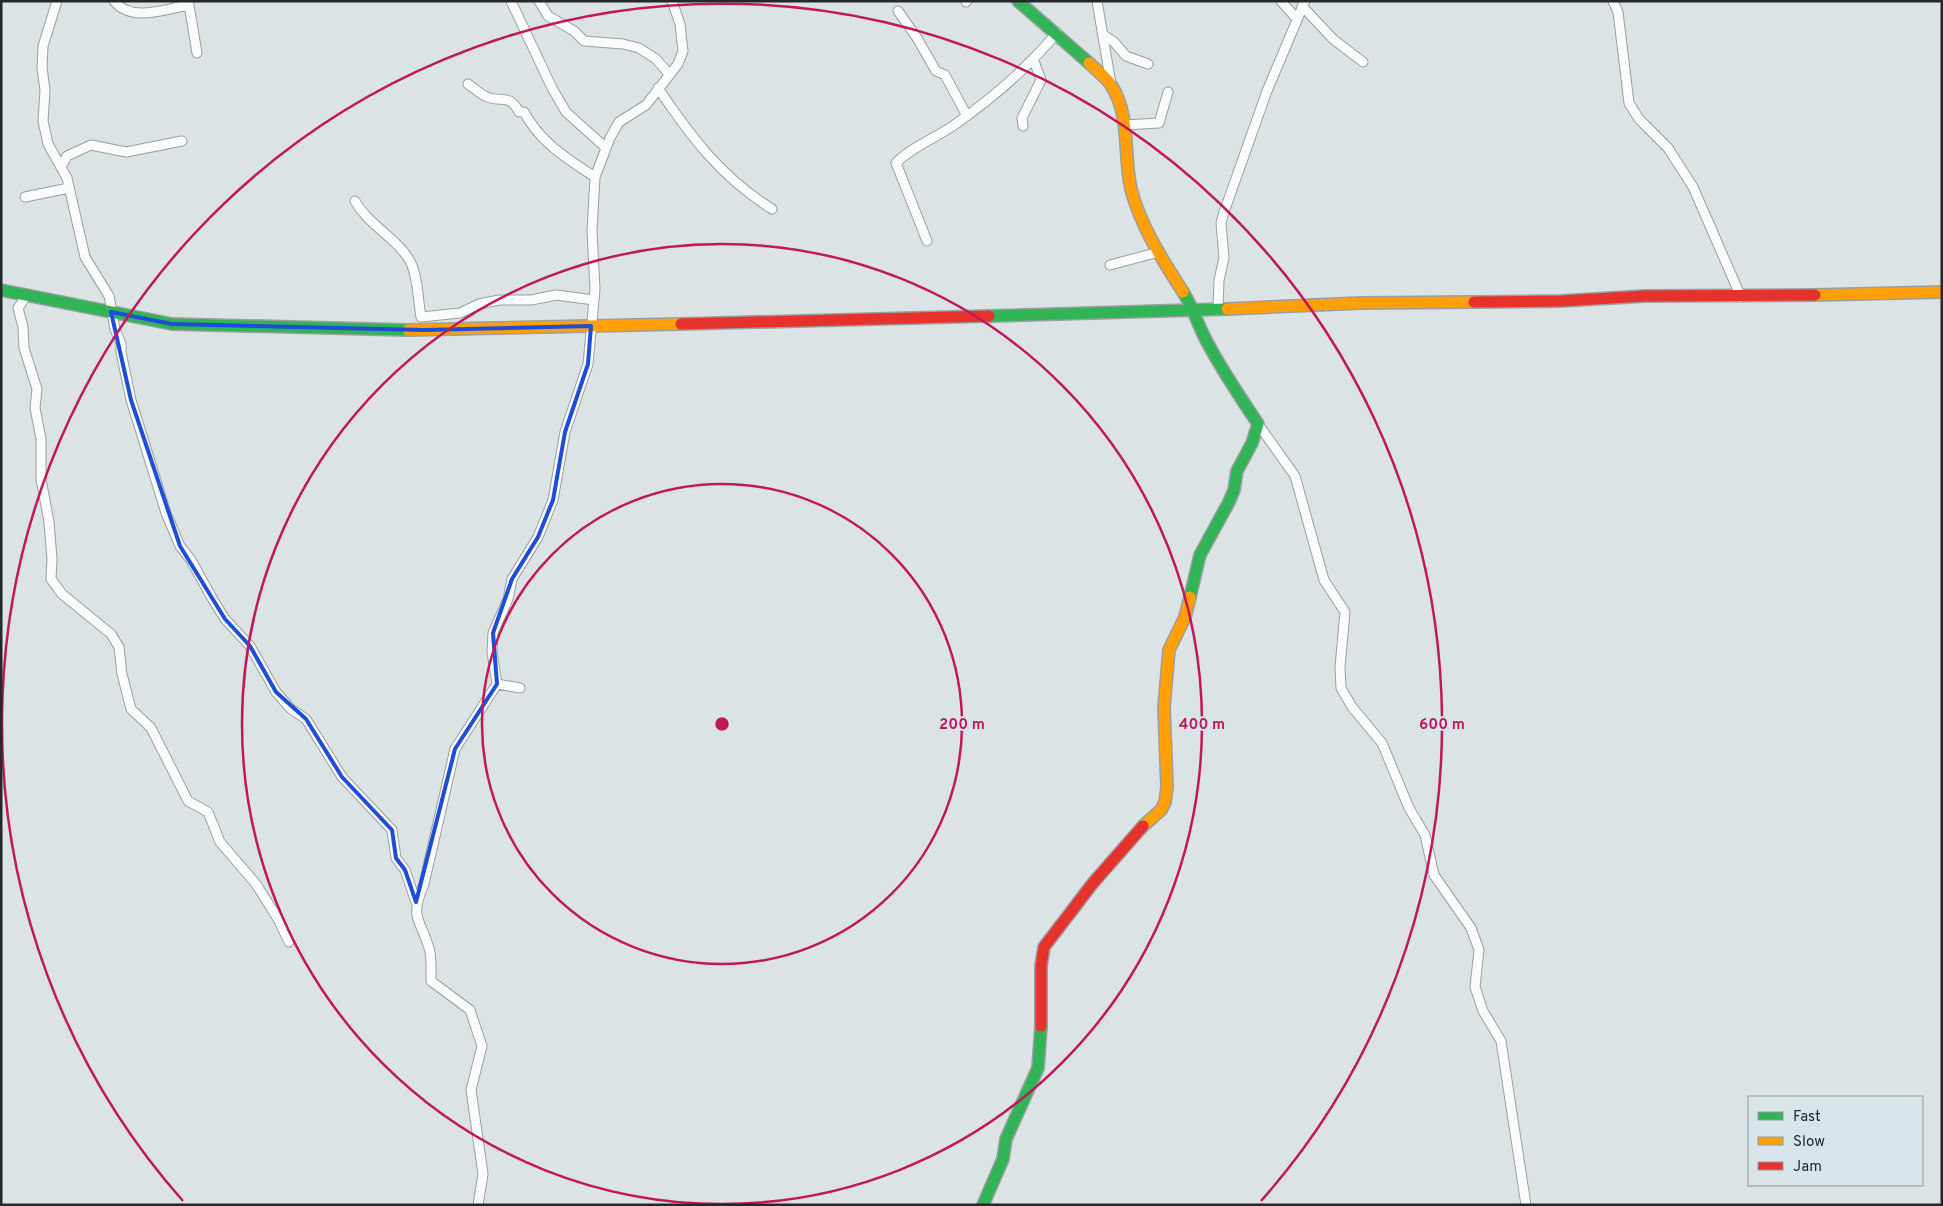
<svg xmlns="http://www.w3.org/2000/svg" width="1943" height="1206" font-family="Overpass,sans-serif">
<rect width="100%" height="100%" fill="#dce3e4"/>
<g fill="none" stroke-linecap="round" stroke-linejoin="round">
<g stroke="#9b9fa0" stroke-width="11">
<path id="street" d="M57,1L43,46L42,68L45,90L43,121L48,144L67,178L85,257L109,296L115,329L121,344V352L131,400L166,513L180,546L191,560L212,598L225,619L250,646L276,692L291,709L306,719L342,777L392,830L396,858L405,870L416,902
M114,1C132,23 165,9 189,5L197,53
M511,1L552,88L566,112L606,148
M539,1L548,16L574,31L584,41L623,44L639,48L656,59L669,74
M1097,1L1111,84
M1281,1L1297,19
M1613,1L1618,12L1629,103L1639,119L1668,148L1693,187L1741,297
M966,2L967,1
M1302,6L1333,39L1363,62
M898,11L917,38L936,71L945,75L967,116
M1102,34L1114,42L1126,56L1148,64
M468,84C474,88 479,93 485,96C500,104 509,92 519,112H524C541,143 566,158 595,177
M658,88C691,137 721,177 772,209
M1124,125L1159,123L1168,92
M1023,126L1022,118L1041,80L1034,61
M61,167L67,156L91,145L126,152L182,141
M25,197L69,188
M355,201C368,225 396,237 410,261C418,276 418,300 421,317L460,313L479,304L499,300H531L556,295L594,300
M927,241L896,163C911,147 940,136 957,123C994,97 1028,67 1057,33
M1110,265L1159,252
M26,296L18,308L23,327L24,348L37,389L35,408L41,439V479L49,522L52,559L51,579L62,594L111,634L119,647L122,674L131,709L151,728L188,801L208,812L220,842L256,884L278,919L289,942
M1218,310L1219,280L1224,258L1221,223L1224,212L1267,91L1305,1
M1258,424L1295,476L1324,580L1345,612L1340,667L1341,688L1352,707L1382,743L1409,808L1425,835L1434,875L1471,928L1479,950L1475,987L1483,1011L1501,1041L1526,1205
M520,688L497,684L492,652L493,633L508,599L512,579L538,537L553,500L565,432L588,364L595,289L592,231L595,177L610,138L619,122L646,105L678,64L683,51L680,24L672,1
M478,1205L483,1174L471,1090L482,1046L470,1010L431,981C431,970 432,958 429,948C420,917 409,920 424,884L455,749L497,684"/>
</g>
<g stroke="#9b9fa0" stroke-width="14">
<path id="fast" d="M1018,1L1089,63
M1,290L172,324L408,330
M1183,292C1192,306 1196,319 1203,334C1218,365 1239,395 1258,424L1252,443L1237,471L1234,490L1229,502L1200,555L1190,597
M989,316L1227,309
M983,1205L1003,1159L1006,1139L1038,1068L1041,1026"/>
</g>
<g stroke="#9b9fa0" stroke-width="14">
<path id="slow" d="M1089,63C1096,70 1106,77 1111,85C1131,115 1123,155 1131,189C1140,225 1163,261 1183,292
M1815,295L1942,292
M1227,309L1361,303L1474,302
M408,330L681,324
M1143,826L1161,810L1165,802L1167,787L1164,707L1169,650L1185,617L1190,597"/>
</g>
<g stroke="#9b9fa0" stroke-width="14">
<path id="jam" d="M1474,302L1561,301L1645,296L1815,295
M681,324L989,316
M1041,1026V966L1044,947L1093,883L1143,826"/>
</g>
<use href="#street" stroke="#fafbfb" stroke-width="9"/>
<use href="#fast" stroke="#30b455" stroke-width="11"/>
<use href="#slow" stroke="#ff9f0a" stroke-width="11"/>
<use href="#jam" stroke="#e5322d" stroke-width="11"/>
</g>
<path fill="none" stroke="#1d4ed8" stroke-width="4" stroke-linejoin="round" d="M111,312L172,324L423,330L591,326L588,364L565,432L553,500L538,537L512,579L493,633L497,684L455,749L416,902L405,870L396,858L392,830L342,777L306,719L276,692L250,646L225,619L180,546L131,400Z"/>
<g fill="none" stroke="#c2185b" stroke-width="2.5">
<circle cx="722" cy="724" r="240"/>
<circle cx="722" cy="724" r="480"/>
<path d="M183 1201A720 720 0 1 1 1261 1201"/>
</g>
<circle cx="722" cy="724" r="8" fill="#c2185b" stroke="#d8e5e8" stroke-width="2.5"/>
<g font-size="15" text-anchor="middle" font-weight="bold" fill="#c2185b" stroke="#d8e5e8" stroke-width="4" stroke-linejoin="round" paint-order="stroke">
<text x="962" y="729">200 m</text>
<text x="1202" y="729">400 m</text>
<text x="1442" y="729">600 m</text>
</g>
<rect width="1943" height="1206" fill="none" stroke="#24282a" stroke-width="5"/>
<rect x="1748" y="1096" width="175" height="90" fill="#d8e5e8" stroke="#90999c"/>
<rect x="1758" y="1112" width="25" height="8" fill="#30b455" stroke="#90999c"/>
<text x="1793" y="1121" font-size="15" fill="#24282a">Fast</text>
<rect x="1758" y="1137" width="25" height="8" fill="#ff9f0a" stroke="#90999c"/>
<text x="1793" y="1146" font-size="15" fill="#24282a">Slow</text>
<rect x="1758" y="1162" width="25" height="8" fill="#e5322d" stroke="#90999c"/>
<text x="1793" y="1171" font-size="15" fill="#24282a">Jam</text>
</svg>
